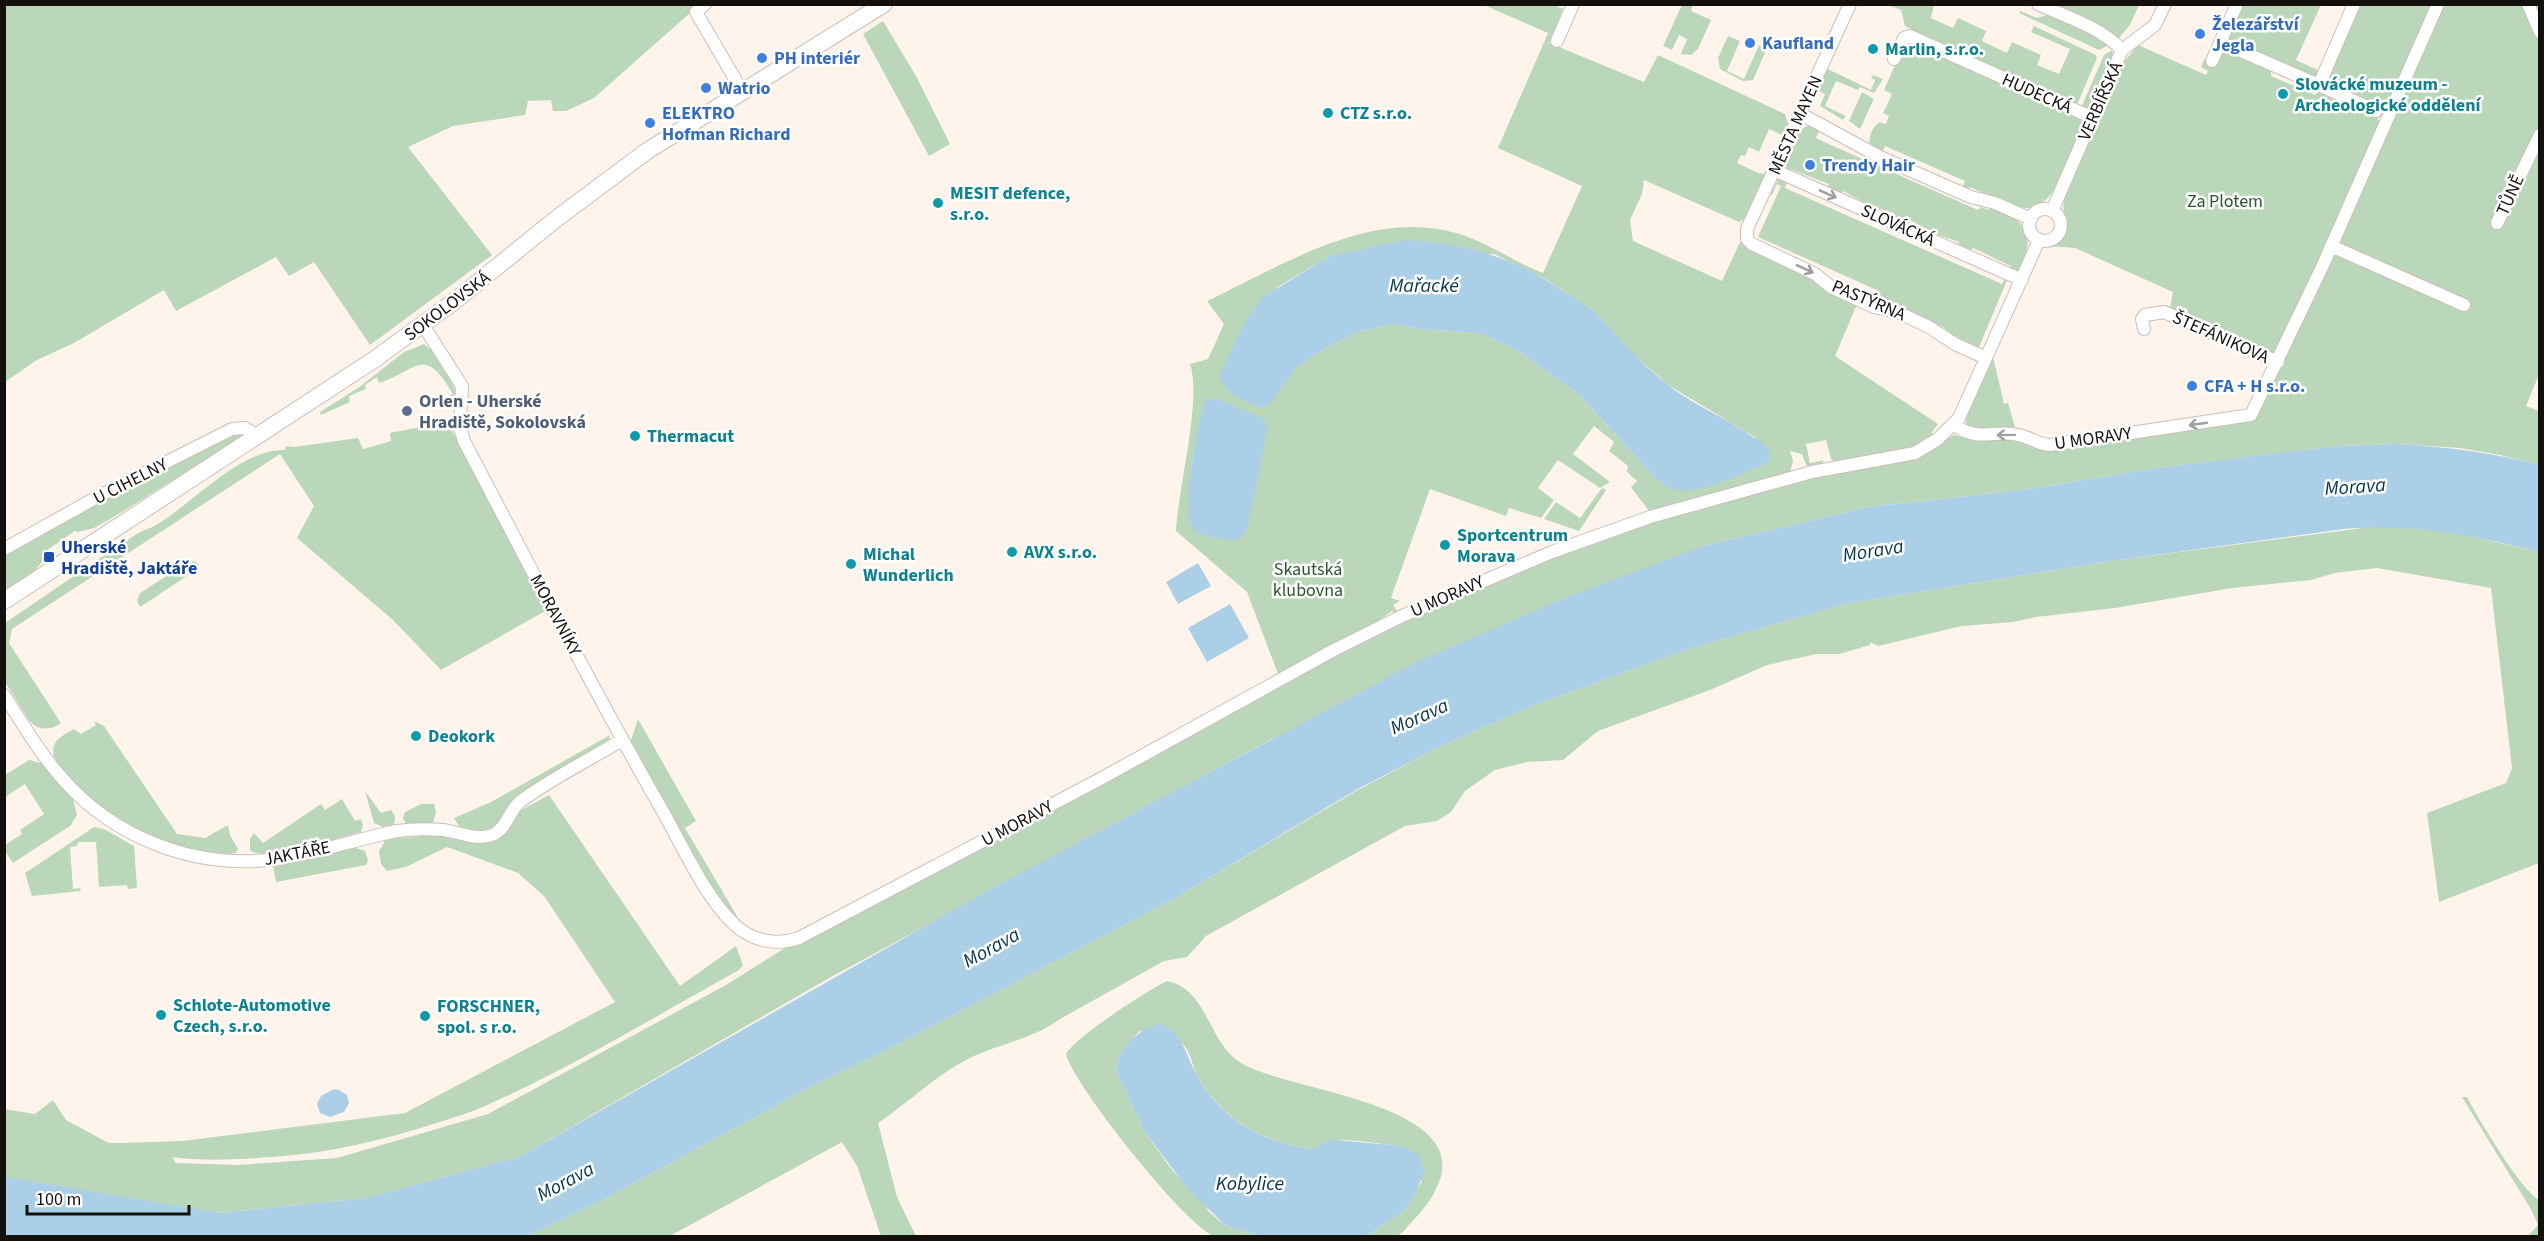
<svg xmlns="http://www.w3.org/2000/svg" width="2544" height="1241" font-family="'Source Sans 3',sans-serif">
<rect width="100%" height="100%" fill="#fef4eb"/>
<path fill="#bbd7ba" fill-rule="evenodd" d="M2055,4L2139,5L2130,25L2119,38L2054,7Z
M5,5H699L594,98L566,111H553L551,100L528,101L525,115L453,126L408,147L492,255L370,345L314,262L289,276L276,257L176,311L164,290L74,343L37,360L5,382Z
M1484,5H1554L1563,9L1549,43L1644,82L1658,55L1785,114L1788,124L1784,136L1769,129L1759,152L1749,147L1745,156L1741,155L1737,163L1758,173L1767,174L1748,217L1739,222L1644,180L1642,194L1630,220L1633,241L1722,281L1740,242L1813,276L1817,279L1816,283L1858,302L1835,356L1938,424L1932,432L1934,437L1913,451L1836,463L1831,459L1826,440L1806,444L1810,463L1824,460L1821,465L1807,467L1802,454L1790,451L1793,461L1790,472L1696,500L1690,499L1649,511L1631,487L1637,481L1627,472L1628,466L1609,451L1614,442L1594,426L1573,454L1610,482L1600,488L1558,460L1538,488L1554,500L1541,518L1509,508L1506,516L1430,489L1391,598L1400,601L1393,605L1399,614L1396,615L1392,611L1375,623L1278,674L1247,592L1176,531C1178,489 1202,399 1190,364L1208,359L1224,324L1207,301C1283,265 1372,207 1459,234C1489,243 1514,262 1543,273L1582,186L1498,148L1548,33ZM1494,254L1545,279L1591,309L1628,349L1668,385L1755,437L1768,463L1723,481L1691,489L1676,490L1655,478L1581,396L1520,352L1479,333L1420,329L1392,324L1358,332L1326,348L1298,366L1276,288L1330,256ZM1218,399L1251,414L1190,505L1192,461L1204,403Z
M1682,5H1693L1691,11L1711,20L1698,49L1691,55L1681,54L1687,39L1679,35L1672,50L1663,46Z
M1888,5H1934L1931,18L1953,28L1958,18L1986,31L1982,41L2007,53L2012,42L2041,55L2037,65L2059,74L2070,49L2031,32L2034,26L2096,55L2097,58L2073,114L2080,118L2083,126C2073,148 2057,208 2028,208C2009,208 1987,194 1970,187L1967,190L1962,188L1965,181L1885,146L1882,153L1870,146C1868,138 1872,126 1880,122L1886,124L1889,116L1883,113L1892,94L1884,90L1911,29L1905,26L1901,10Z
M2241,5H2321L2296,60L2320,71L2317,78L2230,40L2228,37Z
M2359,5H2432L2387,107L2382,109L2328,85L2326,81Z
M2444,5H2539L2540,372L2526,406L2539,411V465L2500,455L2460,448L2396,444L2341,446L2157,468L2023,490L1869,507L1703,546L1270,740L831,977L521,1156L368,1198L219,1213L5,1178L4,1109L35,1114L53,1100L66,1120L109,1143H119L182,1141L405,1113L615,1002L544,896L518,873L447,847L406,867L387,871L381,864L379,851L386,839L436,835L481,843L516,813L549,795L680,986L736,946L743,965L739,970C656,1016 569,1069 483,1107C469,1113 454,1117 440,1122C384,1140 330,1153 272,1157C239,1159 205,1162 172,1157L176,1163L238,1165L337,1158L488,1114L726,985L788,946L1400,619L1627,528L1793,480L1918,457L1954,435L1972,440L2011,438L2042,447L2255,418L2274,382Z
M2020,11L2037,18L2047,15L2094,35L2109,45L2099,50L2019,13Z
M883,21L916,76L950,144L929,156L863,34Z
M1728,36L1740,41L1727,71L1744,79L1759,45L1767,48L1753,80L1743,81L1720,69L1718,58Z
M2138,45L2206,75L2208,71L2201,67L2205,58L2214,62L2223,50L2271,70V76L2315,95L2320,91L2377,116L2379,122L2368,150L2275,355L2170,308L2173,292L2075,248L2050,246C2074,230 2059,216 2065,192L2123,63Z
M2112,50L2113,56L2094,103L2087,109L2081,108L2104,55Z
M1828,69L1871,90L1875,80L1871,78L1873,75L1883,79L1874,93L1860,87L1858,90L1836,81L1825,106L1846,116L1843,120L1820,106L1825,94L1817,90L1825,70Z
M1862,92L1874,99L1860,129L1849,121Z
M1811,125L1820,129L1816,138L1824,142L1978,210L1981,207L1989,210L1992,208C2027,220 2036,235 2020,270L2014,272L2010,269L2011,266C1997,260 1987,254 1973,248L1971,250L1958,244L1959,242L1936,234L1908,219L1906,221L1893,216L1894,213L1871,206L1843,191L1842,193L1828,187L1829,184L1790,169L1788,171L1783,164C1789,151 1794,128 1811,125Z
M1779,178L1788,180L1785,188L2002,284L2005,278H2008L1977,352L1972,350L1974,345L1944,331L1945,328L1882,298L1879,304L1875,303L1879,291L1758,237L1781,186L1777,184L1772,195H1770Z
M424,344C439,355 451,379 457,396L452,405L443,407L439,405L440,400L453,394C424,345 419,369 379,383L377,377L365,385L366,389L349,396L350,402L321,415L320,412L358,388L404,352Z
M1993,357L2004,404L2008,403L2015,427L1979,432L1966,426V415Z
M442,421L450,427L547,610L441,670L393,620L297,538L314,506L280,454L12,629L9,643L61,723C50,731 37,731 28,719L5,682V623L112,550C121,546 126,540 135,535C141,531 149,529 156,525C194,503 239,449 285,450L286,446L294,447L358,438L363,449L391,441L390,433L431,425Z
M237,430L245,435L117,515L94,528L78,532L75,531L43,553L45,558L32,574L5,592V555L61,520Z
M1602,488L1606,490L1579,531L1544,519L1556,502L1580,518Z
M2378,526L2453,532L2539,552V863L2439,902L2427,813L2506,783L2512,768L2491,588L2377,568L2335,573L2311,580L2232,588L2115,608L2036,617L2013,622L1962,626L1878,646L1870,642V645L1839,654H1817L1767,665L1710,690L1598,731L1563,760L1527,762L1495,770L1465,791L1451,812L1437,821L1405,826L1206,936L1187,957L1164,961L1060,1019C1033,1039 998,1044 968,1059C936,1075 908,1103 878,1123L897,1197L916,1236H881L857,1166L842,1142L670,1236H528L599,1202L812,1086L885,1051L1179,896L1356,791L1441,746L1527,708L1688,649L1849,603L2112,561Z
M195,561L199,565L196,570L140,607L137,601L140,593L188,562Z
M638,719L696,821L685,828L737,916L736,918L708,882L630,743Z
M94,721L104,726L177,834L205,838L228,825L230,835L238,849L236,853C226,855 215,853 205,851C152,843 101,815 67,774C60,766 50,758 54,746C56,738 67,733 74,729L81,734L96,725Z
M610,735L608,743L493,828L477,831L459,826L454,818L491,802Z
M29,760L41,763L73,799L77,815L70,826L13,863L5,851V845L22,834L20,830L44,814L25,784L5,797V775Z
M365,791L381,813L391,810L395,816L394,825L383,827L374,823Z
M342,799L355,821L361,819L363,825L361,832C342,837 262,863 250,850V839L254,833L263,843L321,804L325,810Z
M421,804H434L436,811L433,824H406L403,818L405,812Z
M94,827L104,829L134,846L137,888L128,889L127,885L99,887L96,842H78L77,846L70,847L73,889L80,888L81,891L32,896L25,873Z
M353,847L365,851L368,861L366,865L276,882L273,866Z
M1167,981C1207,989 1208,1040 1238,1061C1278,1091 1481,1101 1436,1189C1429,1205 1414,1219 1403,1232L1397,1236H1366L1404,1211L1422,1181L1402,1146C1373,1145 1339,1132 1313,1149C1263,1143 1222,1120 1197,1075C1192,1065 1190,1048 1180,1042C1169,1036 1152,1035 1140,1031C1128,1042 1119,1055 1116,1071L1144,1131L1172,1170L1204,1203L1209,1212L1226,1226L1260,1236C1246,1236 1227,1240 1214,1236C1186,1227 1072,1083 1066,1054C1075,1037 1148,990 1167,981Z
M2462,1097H2467C2479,1120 2519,1187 2539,1200V1236H2528L2538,1225L2532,1211Z"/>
<path fill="#aacfe7" d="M1404,240C1466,244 1510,255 1563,291C1572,297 1584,303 1593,311C1618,336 1640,363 1668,385C1700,410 1741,423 1771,451L1768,463C1744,472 1701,495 1676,490C1668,489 1661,482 1655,478L1581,396L1520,352L1479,333L1420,329L1392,324L1358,332L1326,348L1298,366L1270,403L1263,407C1247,404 1223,392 1219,376L1247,318L1263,297L1330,256Z
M1210,399H1218L1262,418L1268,426L1248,527L1243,536L1237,541C1228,539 1203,537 1196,532C1178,518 1198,424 1204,403Z
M2396,444C2445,447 2492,452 2539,465V552C2474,535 2412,523 2344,529L2112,561L1849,603L1688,649L1527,708L1441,746L1356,790L1179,896L885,1051L812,1086L599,1202L528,1236H5V1177L220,1213L367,1198L521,1156L980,895L1417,662L1560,600L1703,546L1869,507L2023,490L2157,468L2287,452L2341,446Z
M1198,563L1211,586L1178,604L1166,582Z
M1230,604L1249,638L1207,662L1188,628Z
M1160,1024C1183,1032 1186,1056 1197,1075C1221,1120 1263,1143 1313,1149L1324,1142L1336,1140L1402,1146L1419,1155L1424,1172L1415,1195L1404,1211L1366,1236H1260L1226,1226L1188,1189L1144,1131L1116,1071C1120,1047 1136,1030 1160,1024Z
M334,1089L339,1090L347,1095L349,1103L344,1112L330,1117L320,1113L317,1104L321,1096Z"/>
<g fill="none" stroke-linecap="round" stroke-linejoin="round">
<g stroke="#c9bfb7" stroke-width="14">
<path id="minor" d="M705,4L696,12L742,91
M1850,4L1747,229V239L1752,244L1815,274L1831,287L1874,307L1897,312L1929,327L1955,344L1986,358
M2038,4C2067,17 2100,27 2122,50
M2354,4L2319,85L2376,111
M2528,4L2540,32
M1557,41L1573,4
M2220,42L2319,85
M1894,59L1904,38L1910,36L2093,118
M2212,61L2237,4
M1801,114L1880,157L1971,197L1995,203L2031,219
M1774,170L2022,280
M2029 225a16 16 0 1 1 32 0a16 16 0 1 1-32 0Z
M2052,211L2122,50L2155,25L2165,4
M2497,223L2540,135
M2331,246L2464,305
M423,325L462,386L460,427L464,441C529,565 593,689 662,810C682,845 706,899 735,925C752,941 777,946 799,938L1102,778L1332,651L1402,616L1552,552L1650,517L1812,472L1915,453L1938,439L1959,418L2039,240
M2144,329L2142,319L2145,315L2164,312L2278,362
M1954,425C1981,443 1992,429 2018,435C2030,437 2039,445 2050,445L2251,415L2323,265L2438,4
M4,549L99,496L232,429L245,428L257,436
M4,695C22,723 39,752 61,777C114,839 197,870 277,859C318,853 357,839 397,831C411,829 428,829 443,830C459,832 476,841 492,835C507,829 509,810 521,801C552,778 589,760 622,740"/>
</g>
<g stroke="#c9bfb7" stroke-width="18">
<path id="secondary" d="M4,601L375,359L456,300L556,219L647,151L884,4"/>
</g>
<use href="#minor" stroke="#fff" stroke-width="12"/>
<use href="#secondary" stroke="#fff" stroke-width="16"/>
</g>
<defs><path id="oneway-shaft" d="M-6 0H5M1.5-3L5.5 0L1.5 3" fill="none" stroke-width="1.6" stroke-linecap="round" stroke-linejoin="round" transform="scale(1.5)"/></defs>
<g stroke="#a19f9e">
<use href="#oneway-shaft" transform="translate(1828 194) rotate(24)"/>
<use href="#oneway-shaft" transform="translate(1805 269) rotate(25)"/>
<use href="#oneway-shaft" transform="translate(2198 424) rotate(172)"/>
<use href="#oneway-shaft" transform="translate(2006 435) rotate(179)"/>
</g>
<g fill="#3f7fe0" stroke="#fff" stroke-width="2">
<circle cx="2200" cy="34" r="6"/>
<circle cx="1750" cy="43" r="6"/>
<circle cx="762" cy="58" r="6"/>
<circle cx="706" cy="88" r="6"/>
<circle cx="650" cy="123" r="6"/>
<circle cx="1810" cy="165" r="6"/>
<circle cx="2192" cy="386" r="6"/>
</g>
<g fill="#0f9aa8" stroke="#fff" stroke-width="2">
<circle cx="1873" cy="49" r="6"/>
<circle cx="2283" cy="94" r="6"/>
<circle cx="1328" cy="113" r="6"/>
<circle cx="938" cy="203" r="6"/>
<circle cx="635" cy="436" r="6"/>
<circle cx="1445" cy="545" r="6"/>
<circle cx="1012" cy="552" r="6"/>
<circle cx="851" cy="564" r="6"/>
<circle cx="416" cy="736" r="6"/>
<circle cx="161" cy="1015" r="6"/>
<circle cx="425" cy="1016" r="6"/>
</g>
<circle fill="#5c6f8a" stroke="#fff" stroke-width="2" cx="407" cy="411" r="6"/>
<rect fill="#1a4fb4" stroke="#fff" stroke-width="2" x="43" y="551" width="12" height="12" rx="3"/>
<g text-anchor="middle" stroke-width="5" stroke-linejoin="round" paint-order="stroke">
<g font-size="18" font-weight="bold" fill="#366cbe" stroke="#fff" text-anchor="start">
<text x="2212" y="30">Železářství<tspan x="2212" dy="21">Jegla</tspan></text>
<text x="1762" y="49">Kaufland</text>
<text x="774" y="64">PH interiér</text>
<text x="718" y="94">Watrio</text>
<text x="662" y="119">ELEKTRO<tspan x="662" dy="21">Hofman Richard</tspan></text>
<text x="1822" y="171">Trendy Hair</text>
<text x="2204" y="392">CFA + H s.r.o.</text>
</g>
<g font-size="18" font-weight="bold" fill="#0d838f" stroke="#fff" text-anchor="start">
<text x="1885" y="55">Marlin, s.r.o.</text>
<text x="2295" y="90">Slovácké muzeum -<tspan x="2295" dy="21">Archeologické oddělení</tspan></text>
<text x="1340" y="119">CTZ s.r.o.</text>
<text x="950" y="199">MESIT defence,<tspan x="950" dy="21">s.r.o.</tspan></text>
<text x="647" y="442">Thermacut</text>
<text x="1457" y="541">Sportcentrum<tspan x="1457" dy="21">Morava</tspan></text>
<text x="1024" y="558">AVX s.r.o.</text>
<text x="863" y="560">Michal<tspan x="863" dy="21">Wunderlich</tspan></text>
<text x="428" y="742">Deokork</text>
<text x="173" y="1011">Schlote-Automotive<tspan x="173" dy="21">Czech, s.r.o.</tspan></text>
<text x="437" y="1012">FORSCHNER,<tspan x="437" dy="21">spol. s r.o.</tspan></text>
</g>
<g font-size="18" fill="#14100d" stroke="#fff">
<text transform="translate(2037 93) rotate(24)" y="6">HUDECKÁ</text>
<text transform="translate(2100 101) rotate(-66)" y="6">VERBÍŘSKÁ</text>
<text transform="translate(1795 125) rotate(-66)" y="6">MĚSTA MAYEN</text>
<text transform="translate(2510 195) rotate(-66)" y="6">TŮNĚ</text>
<text transform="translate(1898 225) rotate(24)" y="6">SLOVÁCKÁ</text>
<text transform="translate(1869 300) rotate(23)" y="6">PASTÝRNA</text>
<text transform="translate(447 306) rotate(-37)" y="6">SOKOLOVSKÁ</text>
<text transform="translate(2221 337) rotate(24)" y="6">ŠTEFÁNIKOVA</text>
<text transform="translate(2093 438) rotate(-8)" y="6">U MORAVY</text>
<text transform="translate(130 481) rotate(-27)" y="6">U CIHELNY</text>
<text transform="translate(1447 596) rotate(-24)" y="6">U MORAVY</text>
<text transform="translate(556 615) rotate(62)" y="6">MORAVNÍKY</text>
<text transform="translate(1017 823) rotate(-28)" y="6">U MORAVY</text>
<text transform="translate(297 853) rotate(-11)" y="6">JAKTÁŘE</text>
</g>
<g font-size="18" fill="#2c552c" stroke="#fff">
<text x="2225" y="207">Za Plotem</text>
<text x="1308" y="575">Skautská<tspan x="1308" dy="21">klubovna</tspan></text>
</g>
<g font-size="18" font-weight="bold" fill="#4e5e75" stroke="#fff" text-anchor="start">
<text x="419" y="407">Orlen - Uherské<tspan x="419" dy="21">Hradiště, Sokolovská</tspan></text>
</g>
<g font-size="18" font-weight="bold" fill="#164399" stroke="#fff" text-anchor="start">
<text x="61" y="553">Uherské<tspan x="61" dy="21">Hradiště, Jaktáře</tspan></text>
</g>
<g font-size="20" font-style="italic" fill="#04354d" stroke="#fff">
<text x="1424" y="292">Mařacké</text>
<text transform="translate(2355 486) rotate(-4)" y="7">Morava</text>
<text transform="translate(1873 550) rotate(-9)" y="7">Morava</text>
<text transform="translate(1419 716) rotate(-24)" y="7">Morava</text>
<text transform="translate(991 947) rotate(-29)" y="7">Morava</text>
<text transform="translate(565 1181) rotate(-28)" y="7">Morava</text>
<text x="1250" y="1190">Kobylice</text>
</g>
</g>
<rect width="2544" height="1241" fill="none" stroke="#14100d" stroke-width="12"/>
<path d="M27 1205v9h162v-9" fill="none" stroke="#14100d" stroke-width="3"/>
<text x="36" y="1205" font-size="18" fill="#14100d" stroke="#ffffff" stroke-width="4.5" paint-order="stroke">100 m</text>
</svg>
